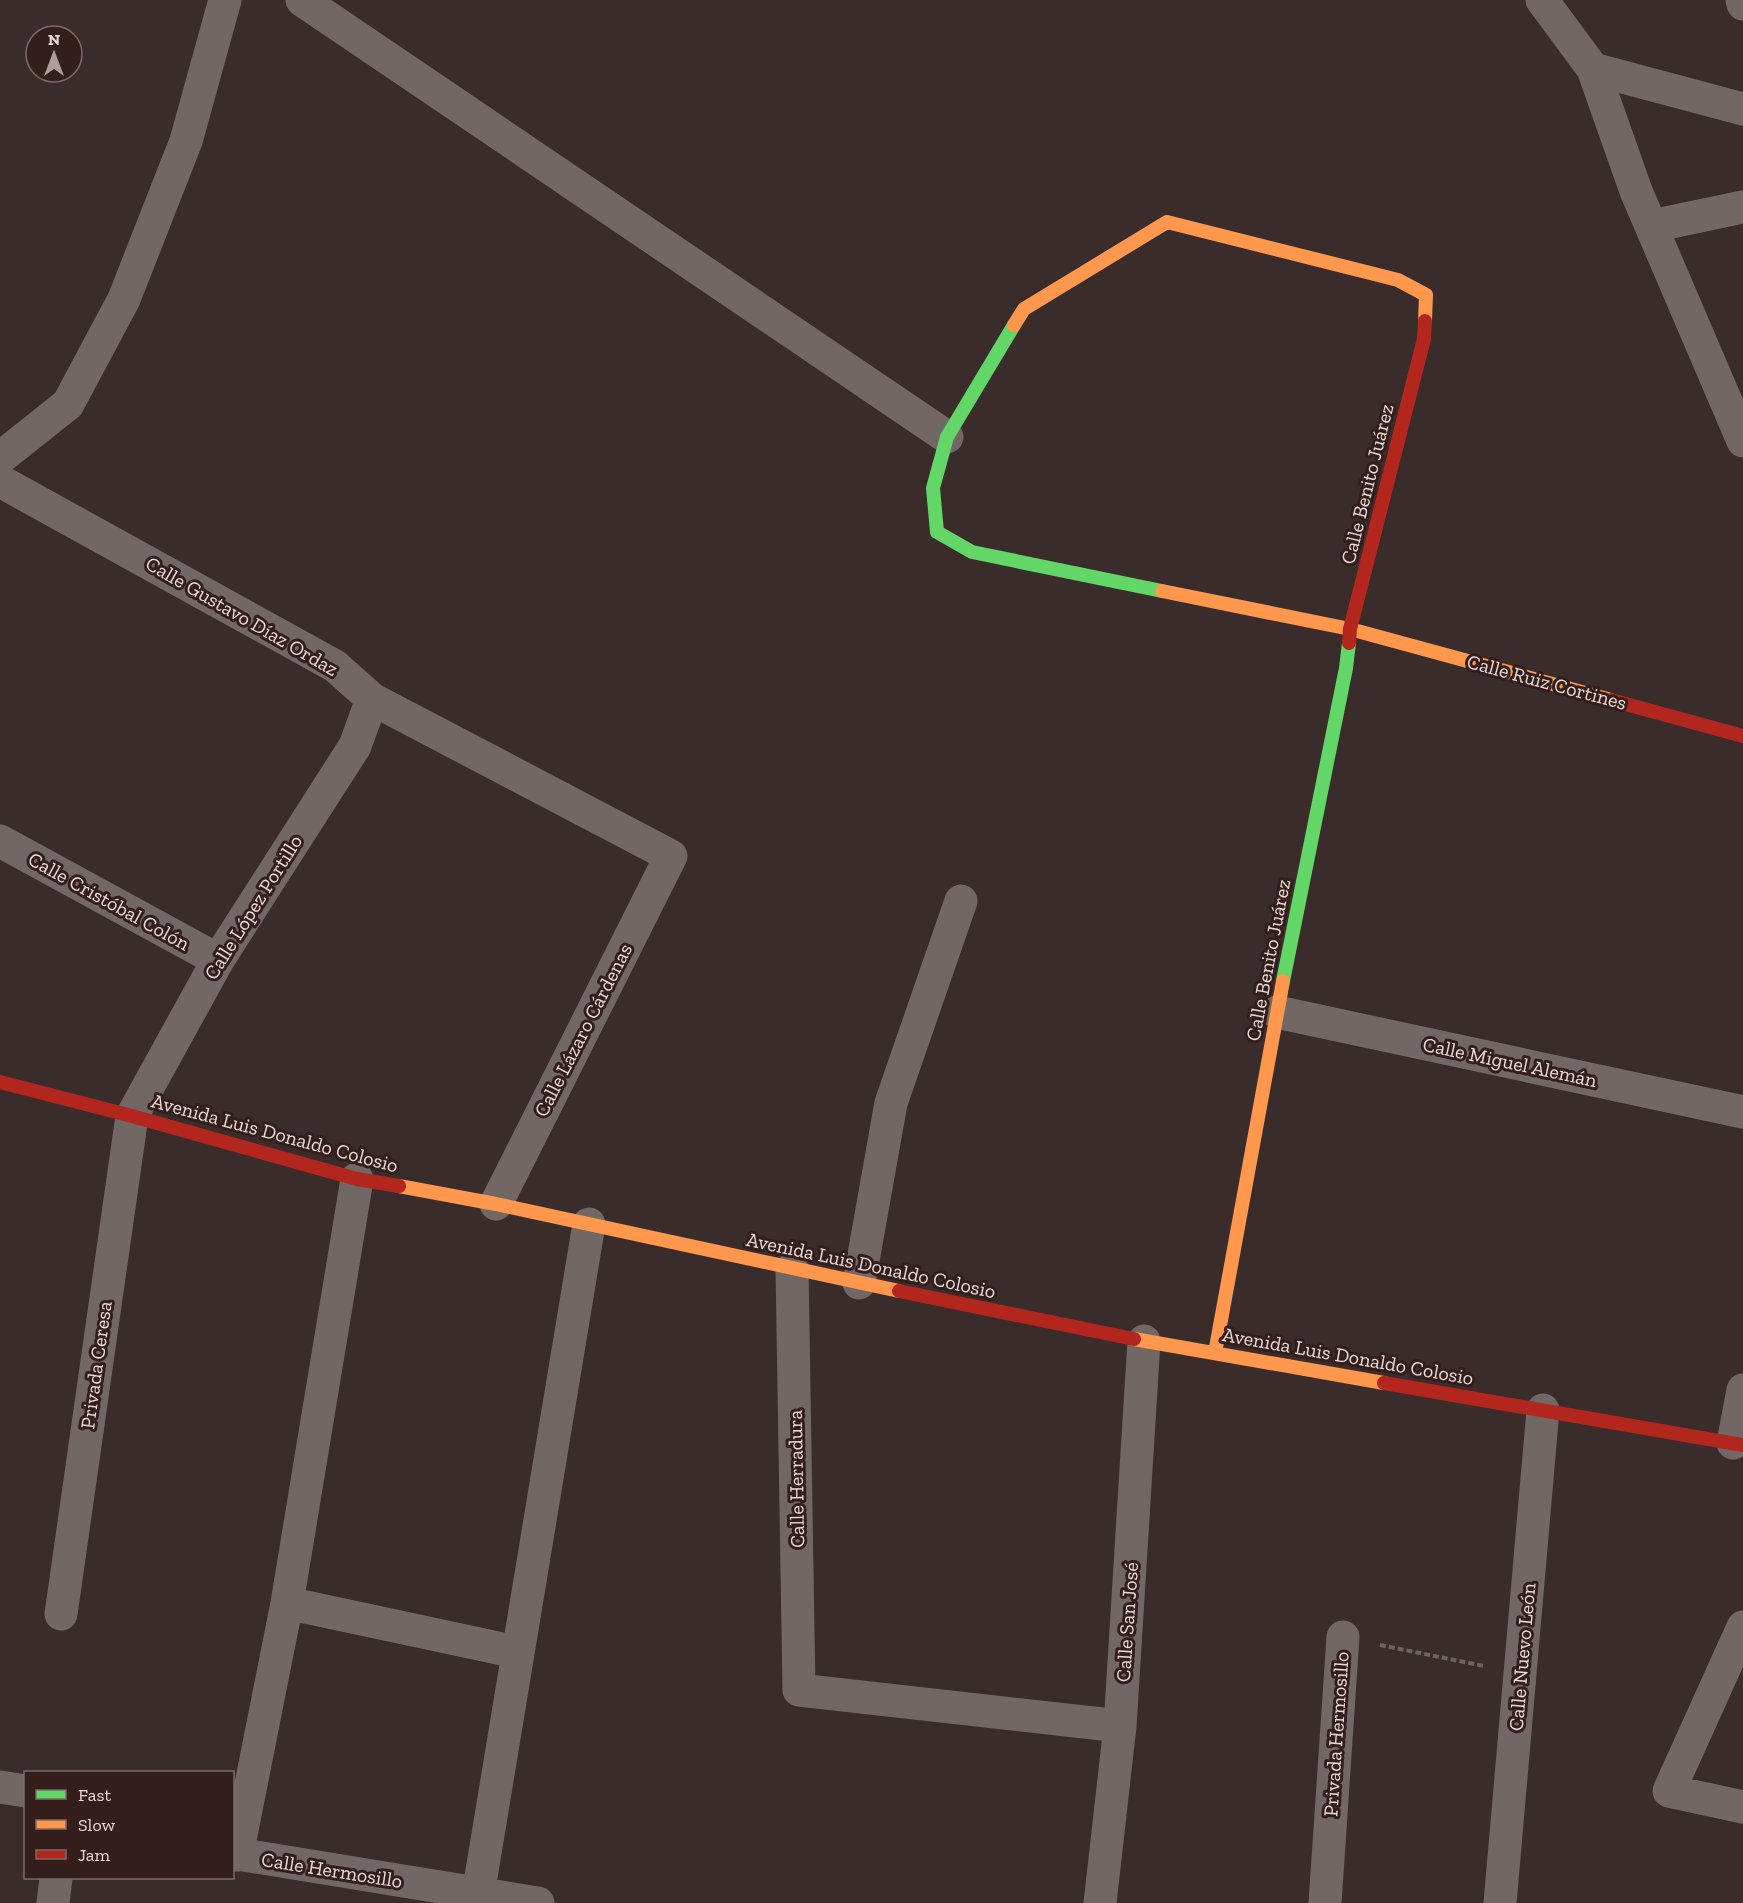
<svg xmlns="http://www.w3.org/2000/svg" width="1743" height="1903" font-family="'Zilla Slab',serif">
<rect width="100%" height="100%" fill="#392c2a"/>
<g fill="none" stroke-linecap="round" stroke-linejoin="round">
<path stroke="#6b6361" stroke-width="4" stroke-dasharray="6 3" stroke-linecap="butt" d="M1380,1645L1484,1666"/>
<path stroke="#716866" stroke-width="33" d="M302,0L947,437
M1542,0L1593,69L1636,191L1743,441
M1742,0L1743,4
M1593,69L1743,109
M1652,226L1743,207
M0,458L68,404L124,299L186,141L225,0
M0,481L335,666L372,699L671,856L496,1204
M0,841L218,960
M1277,1012L1743,1112
M792,1269L799,1690L1120,1726
M859,1283L891,1103L961,901
M1733,1443L1743,1390
M287,1603L517,1652
M61,1614L132,1116L218,960L355,746L372,699
M1743,1627L1669,1791L1743,1807
M0,1787L26,1791
M232,1853L538,1903
M237,1855L287,1603L357,1179
M478,1895L589,1224
M53,1903L56,1878
M1100,1903L1120,1726L1144,1341
M1325,1903L1343,1637
M1500,1903L1543,1410"/>
<path stroke="#63d668" stroke-width="14" d="M1014,325L947,437L933,488L937,532L972,552L1162,591
M1283,981L1346,668L1349,643"/>
<path stroke="#ff974d" stroke-width="14" d="M1014,325L1024,309L1167,222L1398,280L1426,295L1425,321
M1162,591L1350,629L1611,700
M399,1186L496,1204L899,1291
M1134,1339L1384,1383
M1215,1353L1283,981"/>
<path stroke="#b3261e" stroke-width="14" d="M1349,643L1350,629L1424,339L1425,321
M1611,700L1743,736
M0,1082L132,1116L357,1179L399,1186
M899,1291L1134,1339
M1384,1383L1743,1445"/>
</g>
<g text-anchor="middle" stroke-width="6" stroke-linejoin="round" paint-order="stroke">
<g font-size="20" fill="#ebdbd8" stroke="#341e1b">
<text transform="translate(1367 484) rotate(-76)" y="7">Calle Benito Juárez</text>
<text transform="translate(242 616) rotate(30)" y="7">Calle Gustavo Díaz Ordaz</text>
<text transform="translate(1547 682) rotate(15)" y="7">Calle Ruiz Cortines</text>
<text transform="translate(109 901) rotate(29)" y="7">Calle Cristóbal Colón</text>
<text transform="translate(253 907) rotate(-58)" y="7">Calle López Portillo</text>
<text transform="translate(1268 960) rotate(-79)" y="7">Calle Benito Juárez</text>
<text transform="translate(583 1030) rotate(-63)" y="7">Calle Lázaro Cárdenas</text>
<text transform="translate(1510 1062) rotate(12)" y="7">Calle Miguel Alemán</text>
<text transform="translate(275 1133) rotate(15)" y="7">Avenida Luis Donaldo Colosio</text>
<text transform="translate(871 1265) rotate(12)" y="7">Avenida Luis Donaldo Colosio</text>
<text transform="translate(1348 1356) rotate(10)" y="7">Avenida Luis Donaldo Colosio</text>
<text transform="translate(96 1365) rotate(-82)" y="7">Privada Ceresa</text>
<text transform="translate(796 1479) rotate(-91)" y="7">Calle Herradura</text>
<text transform="translate(1127 1622) rotate(-86)" y="7">Calle San José</text>
<text transform="translate(1522 1657) rotate(-85)" y="7">Calle Nuevo León</text>
<text transform="translate(1336 1734) rotate(-86)" y="7">Privada Hermosillo</text>
<text transform="translate(332 1870) rotate(9)" y="7">Calle Hermosillo</text>
</g>
</g>
<rect x="24" y="1771" width="210" height="108" fill="#341e1b" stroke="#7d6a67" stroke-width="1.5"/>
<rect x="36" y="1790" width="30" height="9" fill="#63d668" stroke="#7d6a67" stroke-width="1.5"/>
<text x="78" y="1801" font-size="18" fill="#ebdbd8">Fast</text>
<rect x="36" y="1820" width="30" height="9" fill="#ff974d" stroke="#7d6a67" stroke-width="1.5"/>
<text x="78" y="1831" font-size="18" fill="#ebdbd8">Slow</text>
<rect x="36" y="1850" width="30" height="9" fill="#b3261e" stroke="#7d6a67" stroke-width="1.5"/>
<text x="78" y="1861" font-size="18" fill="#ebdbd8">Jam</text>
<g transform="translate(54 54)"><circle r="28" fill="#341e1b" stroke="#7d6a67" stroke-width="1.5"/>
<path d="M0-4.5L10 22L0 15L-10 22Z" fill="#ad9e9b"/>
<text y="-9" font-size="16" font-weight="bold" text-anchor="middle" fill="#ebdbd8">N</text>
</g>
</svg>
